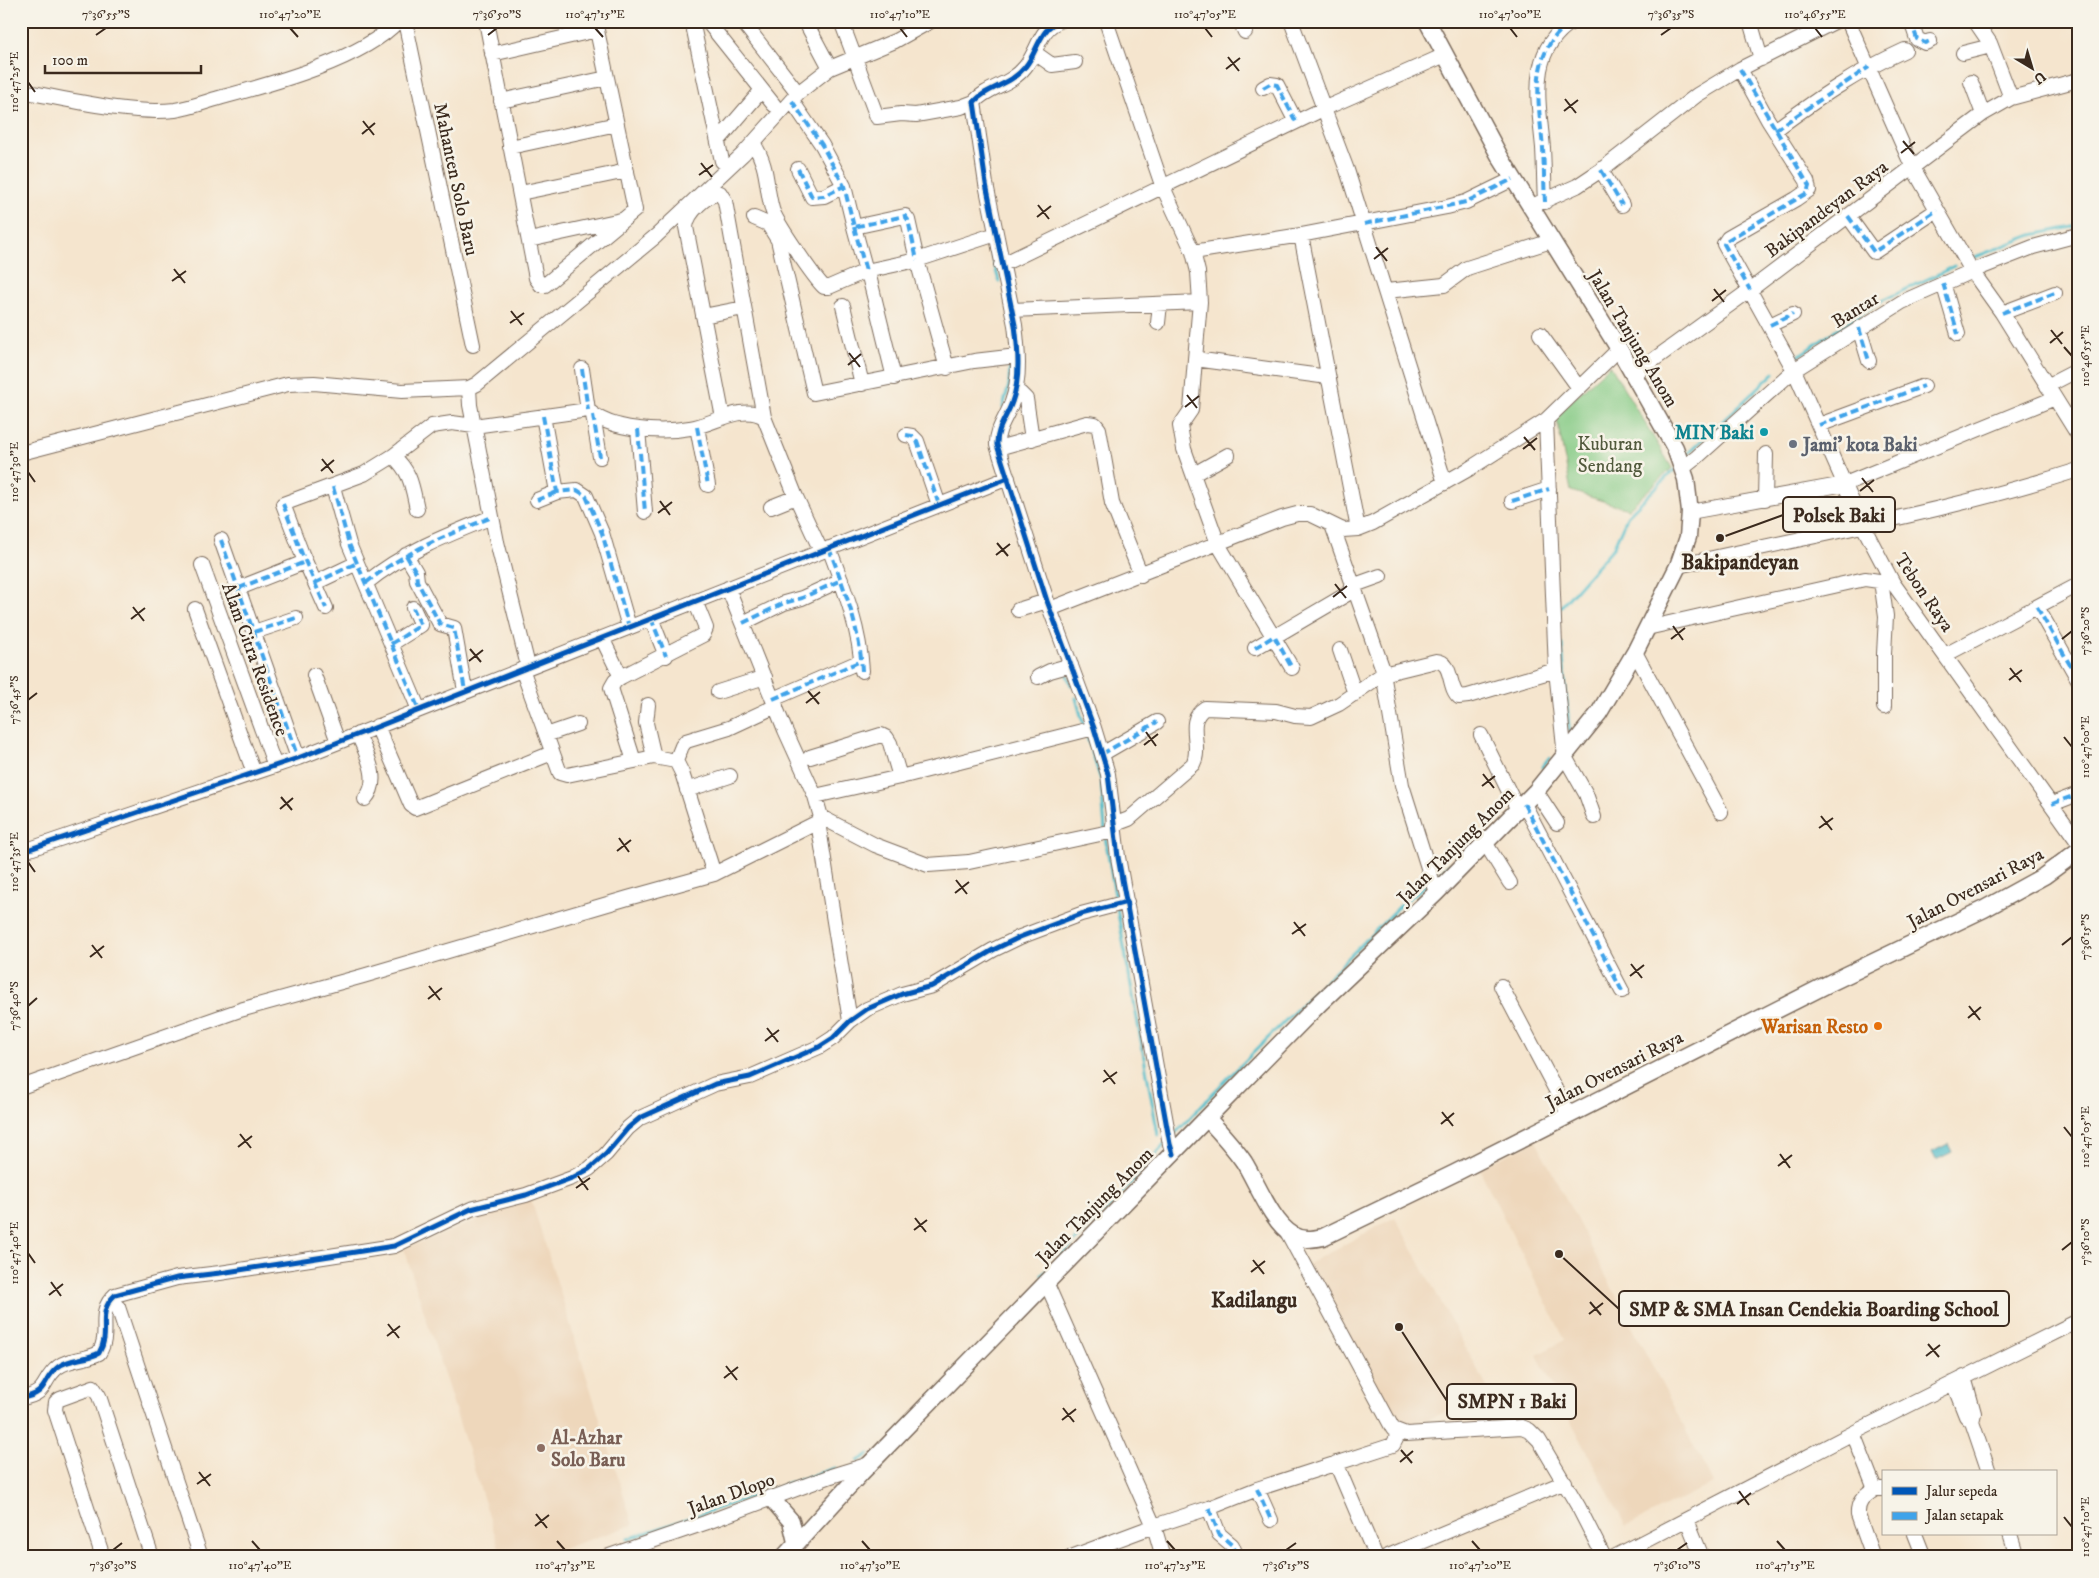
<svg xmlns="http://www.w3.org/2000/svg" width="2099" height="1578" font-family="'IM FELL DW Pica',serif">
<rect width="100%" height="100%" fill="#f7f3e8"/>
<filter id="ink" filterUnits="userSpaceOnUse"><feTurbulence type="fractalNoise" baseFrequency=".02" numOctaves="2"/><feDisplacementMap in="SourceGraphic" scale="10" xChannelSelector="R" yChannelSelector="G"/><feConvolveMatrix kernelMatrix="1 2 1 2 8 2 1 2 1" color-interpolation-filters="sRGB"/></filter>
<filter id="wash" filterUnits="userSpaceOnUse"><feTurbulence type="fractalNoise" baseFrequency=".0096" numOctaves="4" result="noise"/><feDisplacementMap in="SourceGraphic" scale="20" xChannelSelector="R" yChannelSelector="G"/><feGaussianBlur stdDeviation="1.12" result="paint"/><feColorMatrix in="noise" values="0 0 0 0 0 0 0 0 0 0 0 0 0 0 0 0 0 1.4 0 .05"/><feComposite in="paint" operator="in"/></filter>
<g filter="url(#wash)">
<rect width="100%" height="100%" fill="#f5e5ce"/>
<path fill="#eed7bb" d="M1536,1141L1713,1483L1626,1527L1537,1355L1565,1340L1479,1168Z
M531,1199L633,1525L538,1557H502L404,1249Z
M1395,1217L1489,1391L1415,1426L1397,1423L1308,1264Z"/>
<path fill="#86cb86" stroke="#607a52" d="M1610,365L1672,468L1628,509L1571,491L1556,415Z"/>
<path fill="#52becb" stroke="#467474" d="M1948,1144L1952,1152L1936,1160L1932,1152Z"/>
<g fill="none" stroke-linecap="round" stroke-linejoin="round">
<path stroke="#52becb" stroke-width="3" d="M965,109L973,142
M981,195L986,233
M988,242L999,281
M1975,257L2032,235L2078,226
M1795,358L1877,303L1955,266
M1003,407L1009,385L1010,361
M1686,455L1774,373
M1559,609L1613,548L1628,515L1674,470
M1562,645L1570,738
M1065,670L1071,685
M1076,698L1084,726
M1086,734L1101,780L1105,830
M1542,767L1549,758
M1105,836L1116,902
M1435,877L1450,864
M1117,908L1158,1135
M1172,1137L1214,1092L1404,902L1429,883
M1042,1275L1111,1205L1166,1143
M858,1461L869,1454
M628,1539L835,1468"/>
</g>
</g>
<g filter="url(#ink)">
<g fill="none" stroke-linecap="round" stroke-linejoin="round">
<g stroke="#7c6b5c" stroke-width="16">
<path id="minor" d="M405,21L473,345
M486,21L536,278L541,285H545L635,210L595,21
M692,21L722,161
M707,21L774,105
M742,21L798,93L830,68L895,41L931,21
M805,21L830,68
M841,21L877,117L901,114L916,115L961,107L974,102
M1060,21C1039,28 1038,52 1025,67C1010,86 988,86 974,102L986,184L1015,325C1018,349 1021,378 1012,402C1007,417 996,429 997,445L1047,601L1094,728L1108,774L1118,857L1170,1144L1173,1154
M1106,21L1162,185L1193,252L1198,272L1200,302L1195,359L1328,377
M1240,21L1245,32
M1291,21L1347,170L1445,483
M1750,21L1761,59
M1848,21L1912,166L1972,271L2002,313L2078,435
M1911,21L1917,39L1925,43L1930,41
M1975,21L1990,43L2011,98
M1035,53L1052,65L1075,62
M1963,53L1991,46
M492,54L597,30
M1740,69L1768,120L1807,181L1809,190L1796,199L1728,238L1724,244L1794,370L1863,526L1893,583L2078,842
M1971,82L1983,114
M1263,88L1270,84L1277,85L1296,122
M21,91C67,99 129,115 175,110C190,108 205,102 219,98C271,84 362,60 398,21
M501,101L607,78
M792,101L822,145L844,186L854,227L905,216L908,220L917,260
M1775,130C1817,99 1856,72 1905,50
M718,141L762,90
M753,143C769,167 765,184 772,209C775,221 815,279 824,287H829L866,271L917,260L996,234
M510,147L617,124
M798,169L812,197L824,196L844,186
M1601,170L1622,205
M520,193L627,171
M1545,202C1544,184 1544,166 1543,148C1539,102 1526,51 1573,21
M1530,207L1577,186L1601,170L1697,95L1740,69L1836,21
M1848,216L1874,252L1937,210
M754,218L768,224L778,240L814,393L974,361L1017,356
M854,227L866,271
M1301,235L1358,529
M529,240L621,220
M1193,252L1301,235L1447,207L1466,202L1513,179
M918,264L947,368
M1001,265L1323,109L1445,55
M869,276L894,378
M1943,283L1958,334
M1386,291L1444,285L1467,268L1551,241
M843,306L862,384
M1012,310L1200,302
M2002,313L2055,293
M703,316L744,308
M1158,323L1160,304
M1770,325L1793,314
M1859,328L1869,361
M1540,334L1579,388
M1195,359L1191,410L1180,426L1184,449L1218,544L1292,668
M582,369L588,410
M1634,374L1750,290L1983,114L2011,98L2078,80
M2047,386L2078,370
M1015,392L1020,393L1026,399L1032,439
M593,415L600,457
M543,416L557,492L577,490L586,496L602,533L629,627
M723,418L686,227C687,213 707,194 720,193L725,201L764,417L796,497L821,551
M1546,420L1556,670L1565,757L1586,794L1594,817
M1819,425L1924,386
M697,427L708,485
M638,429L645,512
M906,435L912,436L917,441L939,505
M998,448L1087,423L1095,424L1099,429L1112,503L1141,575
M21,453L288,384L314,383L402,391L469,388
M393,456C411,472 412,486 417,509
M1683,468L1697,457L1794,370L1902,302L1972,271L2033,247L2078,235
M1194,474L1228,455
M333,487L349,544L419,710
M1765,499L1766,454
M537,500L557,492
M1512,501L1549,489
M771,507L796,497
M1690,512L1845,484L2055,398
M1332,525L1382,667L1402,785L1436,893
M221,540L298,758
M829,548C844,588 860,629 862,671
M406,555L416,572L417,581L440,624L454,628L465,691
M202,565L275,766
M1678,566C1812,535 1947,512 2078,470
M1881,581L1886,616L1884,654V707
M315,583L357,563
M366,583C404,552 447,535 492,517
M1352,586L1380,576
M239,588L305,562
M728,588L785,730L815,796L821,817
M2037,607L2078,679
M326,608L302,554L283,504L364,474L393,456L432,426L452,423L474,426L588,410C610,431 661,433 690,428C713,425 742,403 764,417
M195,609L254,773
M1050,609L1282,518L1297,514H1310L1343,530L1358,529L1373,523L1469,469L1546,420L1619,349
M1018,610L1047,601
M651,618L666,656
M743,623L784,603L802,598L841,580
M1647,628L1865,579L1893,583
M254,632L296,618
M602,638L621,677L703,635L706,628L695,601
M391,644L421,625L413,608
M1255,648L1354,590
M1340,650L1355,694
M1635,652L1721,812
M1945,655L2078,585
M528,666L497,542L470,405L469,388L477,384L656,236L743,154L798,93
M522,669L560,773L567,775L654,757L676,761L682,773L714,874L818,822L821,817L875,845L928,865L969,862L1114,831
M314,675L338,742
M621,677L615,681L611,688L634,761
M1038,677L1050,671L1071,665
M718,692L765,677
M773,699L861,661
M648,705L646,723L654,757
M377,726L411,805L415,808L552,753
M358,734C366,754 382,780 365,799
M546,735L578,724
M1481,735L1518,810
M1102,754L1157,722
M810,757L881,735L887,738L890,743L900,777
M676,761L682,746L686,741L729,728L776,706
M687,790L730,776
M1536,791L1557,823
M815,796L900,777L1094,728
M1524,804L1622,991
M2052,804L2078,794
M818,822L850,1021
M1113,825L1129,819L1193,764C1203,746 1184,721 1205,708L1276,711L1295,716L1311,717L1339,704L1383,674L1436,661C1454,662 1447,687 1459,697L1468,696L1556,670
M1486,844L1510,883
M21,852L298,758L1008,478
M1501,986L1569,1115
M21,1087L240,1010L363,976L628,898L714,874
M1285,1228L1393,1429L1406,1434L1522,1427L1529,1430L1539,1440L1578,1506L1604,1557
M1046,1282L1154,1526L1163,1557
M118,1307L201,1557
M1953,1383L1966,1416L1972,1422L1974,1413L1964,1377
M21,1398C49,1394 41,1380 58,1367C69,1358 87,1360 99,1353C112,1332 95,1313 115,1295L177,1278L220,1273L394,1246L471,1209L526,1195L572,1178L589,1169L606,1154L628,1128L640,1118L715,1084L750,1077L819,1047L833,1038L850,1021L867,1009L902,994L932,986L993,950L1020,937L1081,914L1127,902
M1972,1422L1989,1472
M1853,1433L1875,1489H1883
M1336,1463L1376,1557
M1257,1489L1271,1520
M1209,1508L1219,1534L1232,1545L1237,1557
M1687,1520L1702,1557
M1915,1534L1924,1557
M2010,1534L2017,1557
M103,1557L55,1410L56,1402L60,1399L93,1387L99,1396L152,1557
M606,1557L705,1523L831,1476L870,1464
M1071,1557L1154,1526L1209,1508L1257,1489L1393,1445L1397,1437L1395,1430
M1386,1557L1565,1482
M1614,1557L1859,1430L2078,1321
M1873,1557L1858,1515C1857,1501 1864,1497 1875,1489"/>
</g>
<g stroke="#7c6b5c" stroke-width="19">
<path id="major" d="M1207,1118C1220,1132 1233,1146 1244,1162C1257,1183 1272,1223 1293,1235C1303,1241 1313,1239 1323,1237L1455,1173L1832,982L1984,909L2044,876L2078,851
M771,1498L791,1521L796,1542
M784,1557L861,1473L1207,1118L1320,1003L1436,893L1536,791L1599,713L1635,652L1678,566L1688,537L1690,512L1686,479L1675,448L1619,349L1500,157L1427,21"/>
</g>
<use href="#minor" stroke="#fff" stroke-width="14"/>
<use href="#major" stroke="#fff" stroke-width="16"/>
<path stroke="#3fa3ea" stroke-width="4" stroke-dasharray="8 4" stroke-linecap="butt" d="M1911,21L1917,39L1925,43L1930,41
M1740,69L1809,186L1807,193L1726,241L1724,244L1750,290
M1263,88L1270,84L1277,85L1296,122
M792,101L822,145L844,186L854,227L905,216L908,220L917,260
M1775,130L1869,67
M798,169L812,197L824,196L844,186
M1601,170L1622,205
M1545,202C1544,184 1544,166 1543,148C1539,102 1526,51 1573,21
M1848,216L1874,252L1937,210
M1364,224L1466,202L1513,179
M854,227L866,271
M1943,283L1958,334
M2002,313L2055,293
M1770,325L1793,314
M1859,328L1869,361
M582,369L588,410
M593,415L600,457
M543,416L557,492L577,490L586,496L602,533L629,627
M1819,425L1924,386
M697,427L708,485
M638,429L645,512
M906,435L912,436L917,441L939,505
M333,487L349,544L419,710
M537,500L557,492
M1512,501L1549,489
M283,504L302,554L326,608
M221,540L298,758
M829,548C844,588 860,629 862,671
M406,555L416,572L417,581L440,624L454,628L465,691
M315,583L357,563
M366,583C404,552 447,535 492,517
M239,588L305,562
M2037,607L2078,679
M651,618L666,656
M743,623L784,603L802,598L841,580
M254,632L296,618
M391,644L421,625L413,608
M1255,648L1274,636L1292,668
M773,699L861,661
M1102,754L1157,722
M1524,804L1622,991
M2052,804L2078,794
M1257,1489L1271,1520
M1209,1508L1219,1534L1232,1545L1237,1557"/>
<g stroke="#f7f3e8" stroke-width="8">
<path id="cycleway" d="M1060,21C1039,28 1038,52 1025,67C1010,86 988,86 974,102L986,184L1015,325C1018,349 1021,378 1012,402C1007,417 996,429 997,445L1047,601L1094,728L1108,774L1118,857L1170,1144L1173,1154
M21,852L298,758L1008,478
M21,1398C49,1394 41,1380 58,1367C69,1358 87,1360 99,1353C112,1332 95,1313 115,1295L177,1278L220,1273L394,1246L471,1209L526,1195L572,1178L589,1169L606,1154L628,1128L640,1118L715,1084L750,1077L819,1047L833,1038L850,1021L867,1009L902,994L932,986L993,950L1020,937L1081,914L1127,902"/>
</g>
<use href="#cycleway" stroke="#0057b8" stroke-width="5"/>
</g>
</g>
<path fill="none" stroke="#3b2a1e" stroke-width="2" d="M290,28L298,37M595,28L603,37M900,28L907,37M1205,28L1212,37M1510,28L1517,37M1815,28L1822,37M96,35L106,28M488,35L497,28M1661,35L1671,28M1228,57L1239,71M1226,69L1240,58M28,82L35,92M1565,99L1576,113M1564,111L1578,100M363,121L374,135M362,134L375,123M1903,141L1914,154M1901,153L1915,142M701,163L712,177M699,175L713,165M1038,205L1049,219M1037,217L1051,206M1376,247L1387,261M1374,259L1388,248M174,269L185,283M172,281L186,271M1714,289L1724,302M1712,301L1726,290M511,311L522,325M510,323L524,313M2051,330L2062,344M2050,343L2063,332M2064,347L2072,356M849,353L860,367M848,365L861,354M1187,395L1197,408M1185,407L1199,396M1524,437L1535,450M1523,449L1537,438M322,459L333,473M321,471L334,460M28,472L35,482M1862,478L1873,492M1860,491L1874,480M660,501L670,515M658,513L672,502M997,543L1008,556M996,555L1010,544M1335,584L1346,598M1333,597L1347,586M133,607L144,621M131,619L145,608M1673,626L1683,640M1671,639L1685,628M2062,639L2072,631M470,649L481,662M469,661L483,650M2010,668L2021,682M2009,680L2022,670M808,691L819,704M28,700L37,693M806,703L820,692M1146,732L1156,746M2064,737L2072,747M1144,745L1158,734M1483,774L1494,788M1482,786L1495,776M281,797L292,810M280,809L293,798M1821,816L1832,830M1819,828L1833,818M619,838L629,852M617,851L631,840M28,862L35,872M956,880L967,894M955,893L969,882M1294,922L1305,936M1292,934L1306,924M92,945L102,958M2062,945L2072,937M90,957L104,946M1631,964L1642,978M1630,976L1644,965M429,986L440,1000M428,999L442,988M28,1006L37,998M1969,1006L1980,1020M1968,1018L1981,1007M767,1028L778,1042M765,1041L779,1030M1104,1070L1115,1084M1103,1082L1117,1072M1442,1112L1453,1126M1441,1124L1454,1113M2064,1127L2072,1137M240,1134L251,1148M238,1147L252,1136M1780,1154L1790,1168M1778,1166L1792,1155M578,1176L588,1190M576,1188L590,1178M915,1218L926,1232M914,1230L927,1220M2062,1250L2072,1242M28,1253L35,1263M1253,1260L1264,1274M1251,1272L1265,1261M51,1282L61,1296M49,1295L63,1284M1590,1302L1601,1315M1589,1314L1603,1303M388,1324L399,1338M387,1336L400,1326M1928,1344L1939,1357M1926,1356L1940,1345M726,1366L737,1380M724,1378L738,1367M1063,1408L1074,1422M1062,1420L1076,1409M1401,1450L1412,1463M1400,1462L1413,1451M199,1472L210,1486M197,1484L211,1474M1739,1491L1749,1505M1737,1504L1751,1493M536,1514L547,1528M2064,1517L2072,1527M535,1526L549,1515M252,1541L260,1550M557,1541L565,1550M862,1541L870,1550M1167,1541L1175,1550M1472,1541L1480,1550M1777,1541L1785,1550M113,1550L122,1543M1286,1550L1296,1543M1677,1550L1687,1543"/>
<circle fill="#0f9aa8" stroke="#f7f3e8" stroke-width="2" cx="1764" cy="432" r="5"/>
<circle fill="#6b7280" stroke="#f7f3e8" stroke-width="2" cx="1793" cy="444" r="5"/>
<circle fill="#e8710a" stroke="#f7f3e8" stroke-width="2" cx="1878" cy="1026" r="5"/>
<circle fill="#8d6e63" stroke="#f7f3e8" stroke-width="2" cx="541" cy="1448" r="5"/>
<g text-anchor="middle" stroke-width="5" stroke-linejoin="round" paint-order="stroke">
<g font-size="19" fill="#3b2a1e" stroke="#f7f3e8">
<text transform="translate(457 179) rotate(78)" y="7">Mahanten Solo Baru</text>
<text transform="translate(1826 208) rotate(-37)" y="7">Bakipandeyan Raya</text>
<text transform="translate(1855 309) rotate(-32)" y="7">Bantar</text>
<text transform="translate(1634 338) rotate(59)" y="7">Jalan Tanjung Anom</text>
<text transform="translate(1925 592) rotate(56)" y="7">Tebon Raya</text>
<text transform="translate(256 659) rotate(70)" y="7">Alam Citra Residence</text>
<text transform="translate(1455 845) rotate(-45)" y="7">Jalan Tanjung Anom</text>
<text transform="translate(1975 887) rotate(-28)" y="7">Jalan Ovensari Raya</text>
<text transform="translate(1614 1069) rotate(-27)" y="7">Jalan Ovensari Raya</text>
<text transform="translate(1094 1205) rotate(-45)" y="7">Jalan Tanjung Anom</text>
<text transform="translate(731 1493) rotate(-20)" y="7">Jalan Dlopo</text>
</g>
<g font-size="19" font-weight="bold" fill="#0d838f" stroke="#f7f3e8" text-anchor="end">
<text x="1754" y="439">MIN Baki</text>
</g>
<g font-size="19" fill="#525a3d" stroke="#f7f3e8">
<text x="1610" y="450">Kuburan<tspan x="1610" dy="22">Sendang</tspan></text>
</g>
<g font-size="19" font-weight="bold" fill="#5b616d" stroke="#f7f3e8" text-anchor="start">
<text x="1803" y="451">Jami' kota Baki</text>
</g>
<g font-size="19" font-weight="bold" fill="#c56008" stroke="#f7f3e8" text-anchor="end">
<text x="1868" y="1033">Warisan Resto</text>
</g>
<g font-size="19" font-weight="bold" fill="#785e54" stroke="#f7f3e8" text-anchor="start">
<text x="551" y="1444">Al-Azhar<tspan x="551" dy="22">Solo Baru</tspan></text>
</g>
<g font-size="21" font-weight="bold" fill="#3b2a1e" stroke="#f7f3e8">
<text x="1740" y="569">Bakipandeyan</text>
<text x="1254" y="1307">Kadilangu</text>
</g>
</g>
<path fill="none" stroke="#3b2a1e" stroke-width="2" d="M1720 538L1783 515M1559 1254L1619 1309M1399 1327L1447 1401"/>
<g fill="#3b2a1e" stroke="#f7f3e8" stroke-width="2">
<circle cx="1720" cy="538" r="5"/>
<circle cx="1559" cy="1254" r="5"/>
<circle cx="1399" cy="1327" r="5"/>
</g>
<g fill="#f7f3e8" stroke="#3b2a1e" stroke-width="2">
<rect x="1783" y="497" width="112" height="35" rx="5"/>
<rect x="1619" y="1291" width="390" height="35" rx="5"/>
<rect x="1447" y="1384" width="129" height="35" rx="5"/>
</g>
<g font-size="20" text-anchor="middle" font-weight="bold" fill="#3b2a1e">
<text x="1839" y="522">Polsek Baki</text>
<text x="1814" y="1316">SMP &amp; SMA Insan Cendekia Boarding School</text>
<text x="1512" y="1408">SMPN 1 Baki</text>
</g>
<rect width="2099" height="1578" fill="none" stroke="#f7f3e8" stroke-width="55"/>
<rect x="1882" y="1470" width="175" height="65" fill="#f7f3e8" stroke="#aca397"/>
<rect x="1892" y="1487" width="25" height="8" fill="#0057b8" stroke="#aca397"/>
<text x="1926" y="1496" font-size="15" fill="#3b2a1e">Jalur sepeda</text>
<rect x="1892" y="1512" width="25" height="8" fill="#3fa3ea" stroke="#aca397"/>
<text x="1926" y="1520" font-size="15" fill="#3b2a1e">Jalan setapak</text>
<g transform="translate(2032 68) rotate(142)" stroke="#f7f3e8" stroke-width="4" paint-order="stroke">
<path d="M0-4L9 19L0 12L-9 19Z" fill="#3b2a1e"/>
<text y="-8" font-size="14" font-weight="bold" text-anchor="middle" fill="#3b2a1e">U</text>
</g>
<path d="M45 65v8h156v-8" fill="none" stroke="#3b2a1e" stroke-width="2.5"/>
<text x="52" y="65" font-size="15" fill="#3b2a1e" stroke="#f7f3e8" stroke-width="4" paint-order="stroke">100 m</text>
<rect x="28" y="28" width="2044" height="1522" fill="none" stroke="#3b2a1e" stroke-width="2"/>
<g font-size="12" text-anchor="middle" fill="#3b2a1e">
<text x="106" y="18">7°36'55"S</text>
<text x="290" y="18">110°47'20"E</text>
<text x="497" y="18">7°36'50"S</text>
<text x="595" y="18">110°47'15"E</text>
<text x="900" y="18">110°47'10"E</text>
<text x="1205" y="18">110°47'05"E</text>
<text x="1510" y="18">110°47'00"E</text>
<text x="1671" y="18">7°36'35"S</text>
<text x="1815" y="18">110°46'55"E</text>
<text transform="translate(14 82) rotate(-90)" y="4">110°47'25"E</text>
<text transform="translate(2085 356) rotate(-90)" y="4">110°46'55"E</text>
<text transform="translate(14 472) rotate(-90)" y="4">110°47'30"E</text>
<text transform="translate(2085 631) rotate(-90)" y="4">7°36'20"S</text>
<text transform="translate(14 700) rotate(-90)" y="4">7°36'45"S</text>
<text transform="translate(2085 747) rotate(-90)" y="4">110°47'00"E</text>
<text transform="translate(14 862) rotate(-90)" y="4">110°47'35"E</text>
<text transform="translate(2085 937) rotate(-90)" y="4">7°36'15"S</text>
<text transform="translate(14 1006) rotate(-90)" y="4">7°36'40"S</text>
<text transform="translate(2085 1137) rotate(-90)" y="4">110°47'05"E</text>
<text transform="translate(2085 1242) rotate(-90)" y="4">7°36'10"S</text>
<text transform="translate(14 1253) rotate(-90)" y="4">110°47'40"E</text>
<text transform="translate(2085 1527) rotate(-90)" y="4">110°47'10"E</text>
<text x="113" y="1569">7°36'30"S</text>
<text x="260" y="1569">110°47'40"E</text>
<text x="565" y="1569">110°47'35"E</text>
<text x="870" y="1569">110°47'30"E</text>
<text x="1175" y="1569">110°47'25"E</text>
<text x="1286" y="1569">7°36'15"S</text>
<text x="1480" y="1569">110°47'20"E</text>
<text x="1677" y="1569">7°36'10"S</text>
<text x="1785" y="1569">110°47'15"E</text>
</g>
</svg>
